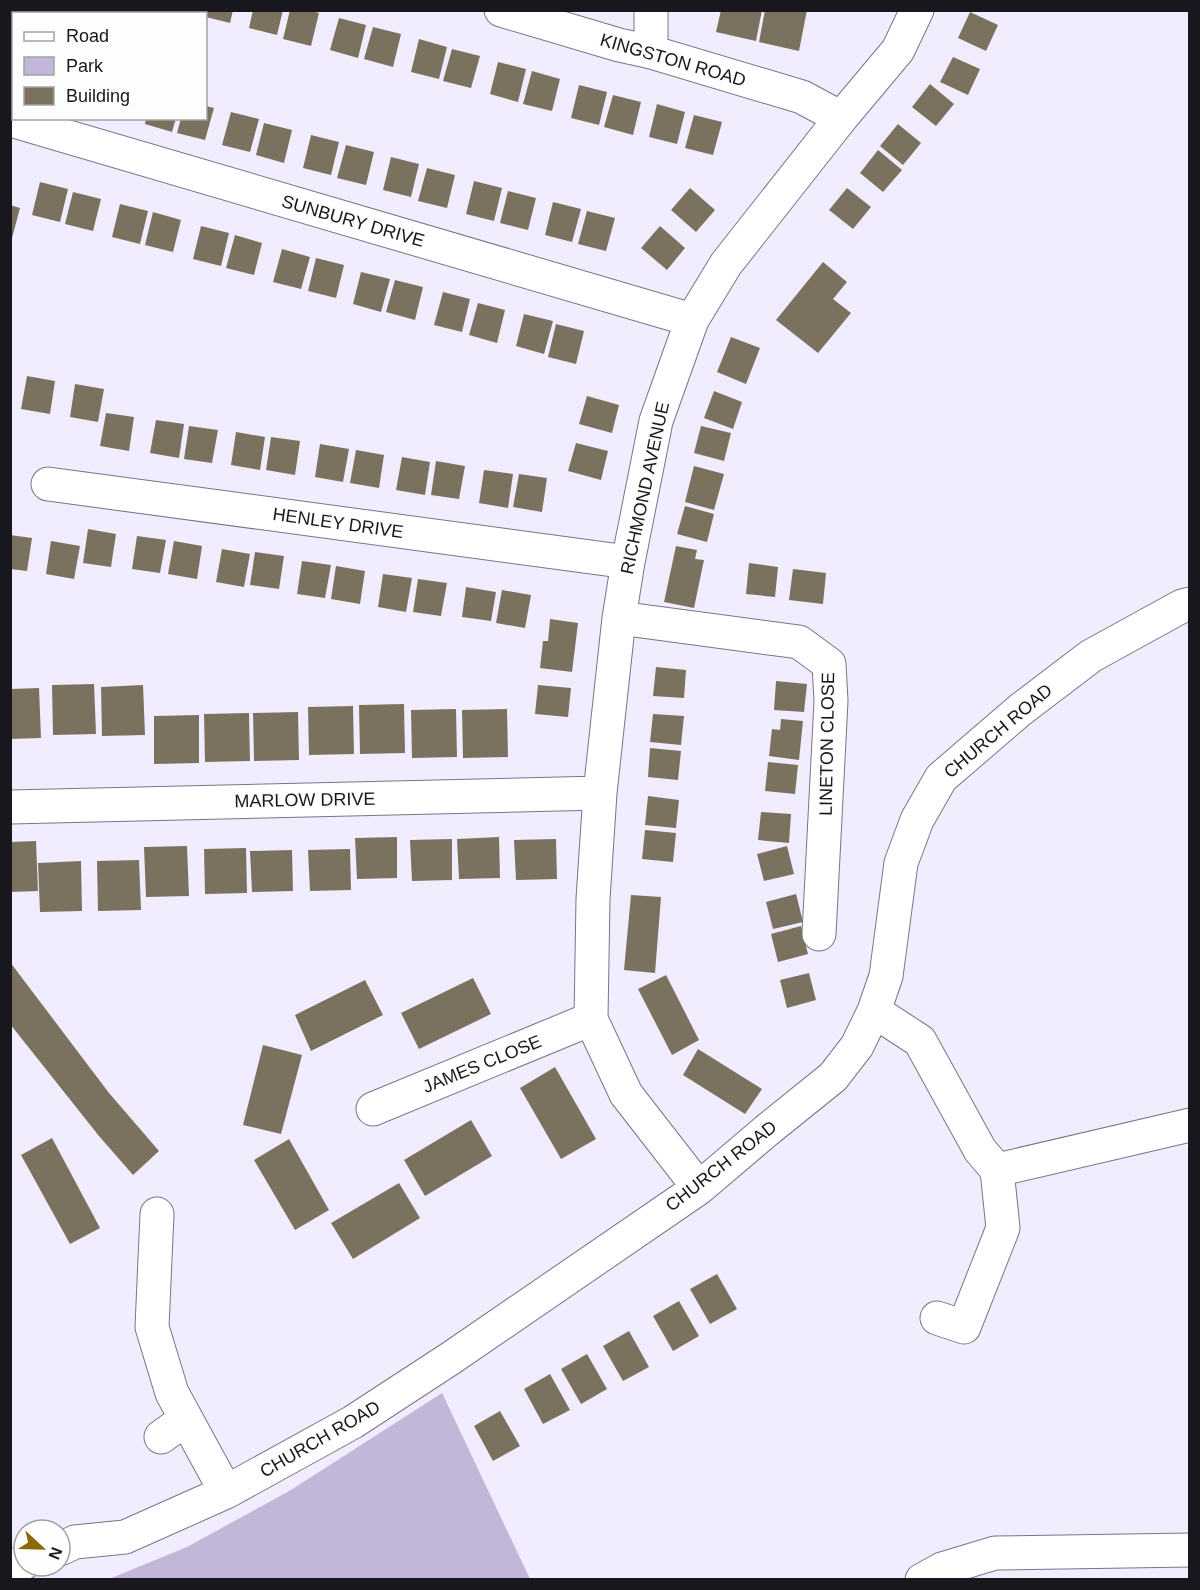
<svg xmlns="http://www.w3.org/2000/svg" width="1200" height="1590" font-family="Arial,sans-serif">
<rect width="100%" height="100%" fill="#f2edfe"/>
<path fill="#c2b6d9" d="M442,1393L530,1579H109L187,1547L291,1490Z"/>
<path fill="#7a725f" d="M203,10H233L230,23L206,17V14H202Z
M253,10H283L277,35L249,28Z
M290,10H308L319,13L311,46L283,39Z
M721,10H762L756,41L716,32Z
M765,10H807L799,51L759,42Z
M970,12L998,25L986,51L958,38Z
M339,18L366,25L358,58L330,50Z
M10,24L14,25V54L11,62Z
M373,27L401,34L393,67L364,59Z
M419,39L447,47L439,79L411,72Z
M452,49L480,56L471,88L443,81Z
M953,57L980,69L968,95L940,82Z
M498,62L526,69L518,102L490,94Z
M532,71L560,79L552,111L523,104Z
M930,84L954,104L936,126L912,107Z
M579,85L607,92L599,125L571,118Z
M613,95L641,102L633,135L604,127Z
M657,104L685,112L677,144L649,137Z
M206,106L214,108L205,140L177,133L181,118H206Z
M231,112L259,119L250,152L222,145Z
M694,115L722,122L713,155L685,148Z
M146,118H176L172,132L145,124Z
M264,123L292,130L284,163L256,155Z
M898,124L921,143L903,165L880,146Z
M311,135L339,142L331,175L303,168Z
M346,145L374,152L366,185L337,178Z
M878,150L902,170L883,192L860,173Z
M391,157L419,164L411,197L383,190Z
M427,168L455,175L447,208L418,201Z
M474,181L502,188L494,221L466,214Z
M40,182L68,189L60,222L32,215Z
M690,188L715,210L696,232L671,210Z
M847,188L871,207L853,229L829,210Z
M508,191L536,198L528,230L500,223Z
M73,192L101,199L93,231L65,224Z
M553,202L581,209L572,242L545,235Z
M120,204L148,211L140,244L112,237Z
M10,205L20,208L11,242H10Z
M587,211L615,218L606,251L578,244Z
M153,212L181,220L173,252L145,245Z
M201,226L229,233L221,266L193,259Z
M660,226L685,248L667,270L641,248Z
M235,235L262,243L254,275L226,268Z
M282,249L310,257L301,289L273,282Z
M316,258L344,265L336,298L308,291Z
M823,262L847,282L833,299L851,313L818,353L776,320Z
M361,272L390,279L381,312L353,304Z
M395,280L423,287L415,320L386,312Z
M443,292L470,299L462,332L434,325Z
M478,303L505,310L497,343L469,335Z
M524,314L553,321L544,354L516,346Z
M556,324L584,331L576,364L548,357Z
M731,337L760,348L746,384L717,372Z
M27,376L55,381L50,414L21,409Z
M75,384L104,389L98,422L70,417Z
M714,391L742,402L733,429L704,418Z
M587,396L619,405L612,433L579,424Z
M106,413L134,417L129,451L100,446Z
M156,420L184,424L179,458L150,453Z
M189,426L218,430L212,463L184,459Z
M701,426L731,433L724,461L694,453Z
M236,432L265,437L260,470L231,465Z
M271,437L300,441L295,475L266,470Z
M576,443L608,451L601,480L568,471Z
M320,444L349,449L343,482L315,477Z
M356,450L384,455L379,488L350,483Z
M402,457L430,462L425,495L396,490Z
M436,461L465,466L459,499L431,495Z
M694,466L724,474L714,510L685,502Z
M484,470L513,474L508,508L479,503Z
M519,474L547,478L542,512L513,507Z
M685,506L714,514L707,542L677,534Z
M88,529L116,534L111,567L83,563Z
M10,535L32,538L27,571L10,569Z
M137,536L166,540L160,573L132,569Z
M51,541L80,546L74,579L46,574Z
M174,541L202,546L197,579L168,574Z
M676,546L697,550L695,559L704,560L694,608L664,602Z
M222,549L250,554L244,587L216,582Z
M255,552L284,556L279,589L250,585Z
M302,561L331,565L325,598L297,594Z
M749,563L778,567L775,597L746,594Z
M336,566L365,571L360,604L331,599Z
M793,569L826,573L823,604L789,600Z
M383,574L412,578L406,612L378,607Z
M418,579L447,583L441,616L413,612Z
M466,587L496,592L491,621L462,617Z
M502,590L531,595L525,628L496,623Z
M550,619L578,623L572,672L540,668L543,641H548Z
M656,667L686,670L684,698L653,696Z
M776,681L807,684L804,712L774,710Z
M94,684L96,734L53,735L52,685Z
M143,685L145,735L102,736L101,687Z
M538,685L571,688L568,717L535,714Z
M39,688L41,738L10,739V689Z
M404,704L405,753L360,754L359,705Z
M353,706L354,754L309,755L308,707Z
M456,709L457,757L412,758L411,710Z
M507,709L508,757L463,758L462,710Z
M298,712L299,760L254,761L253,713Z
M249,713L250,761L205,762L204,714Z
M653,714L684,716L681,745L650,742Z
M199,715V763L154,764V716Z
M781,719L803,721L799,760L769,756L772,729L780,730Z
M650,748L681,751L678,780L648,777Z
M768,762L798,765L795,794L765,791Z
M648,796L679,800L676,828L645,825Z
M761,812L791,814L789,843L758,840Z
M645,830L676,833L673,862L642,859Z
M397,837V878L357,879L355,838Z
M499,837L500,878L459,879L457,839Z
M452,839V880L412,881L410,840Z
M556,839L557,879L516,880L514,840Z
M36,841L38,891L10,892V842Z
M187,846L189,896L146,897L144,847Z
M787,846L794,874L764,881L757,854Z
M246,848L247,893L205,894L204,849Z
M350,849L351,890L310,891L308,850Z
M292,850L293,891L252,892L250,851Z
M139,860L141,910L98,911L97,861Z
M81,861L82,911L40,912L38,863Z
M796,894L803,922L773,929L766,902Z
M631,895L661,897L655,973L624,970Z
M801,926L808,954L778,962L771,934Z
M10,962L109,1093L159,1151L133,1175L99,1136L10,1024Z
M809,973L816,1000L787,1008L780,980Z
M666,975L699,1040L672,1055L638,989Z
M473,978L491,1014L419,1049L401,1013Z
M365,980L383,1015L311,1051L295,1015Z
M263,1045L302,1055L281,1134L243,1125Z
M698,1049L762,1089L745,1114L683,1075Z
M555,1067L596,1139L561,1159L520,1088Z
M471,1120L492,1156L425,1196L404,1160Z
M52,1138L100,1228L70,1244L21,1155Z
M289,1139L329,1210L295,1230L254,1160Z
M399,1183L420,1218L353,1259L331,1223Z
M717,1274L737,1309L710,1324L690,1289Z
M679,1301L699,1336L673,1351L653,1316Z
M629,1331L649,1367L623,1381L603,1346Z
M587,1354L607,1389L581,1404L561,1369Z
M550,1374L570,1410L543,1424L524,1389Z
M500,1411L520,1446L493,1461L474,1426Z"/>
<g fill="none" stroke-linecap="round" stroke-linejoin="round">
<g stroke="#7a7486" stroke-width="35">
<path id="minor" d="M501,10L619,45L651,52L802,97L841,118
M651,52V10
M14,121L692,320
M48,484L628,562
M619,618L799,642L829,664L831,701L819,934
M10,807L600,793
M874,1011L920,1041L980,1150L997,1170
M373,1109L591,1019
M699,1188L626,1094L591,1019L593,899L600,793L619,618L628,562L656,421L692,320L726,264L841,118L898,50L917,10
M157,1214L152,1327L172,1393L226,1492
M937,1318L964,1327L1003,1228L997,1170L1190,1125
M161,1437L186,1419
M60,1549L75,1542L125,1537L226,1492L353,1422L451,1358L699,1188L766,1131L833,1077L857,1046L874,1011L886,976L901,863L917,820L941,778L1020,710L1091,656L1182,606L1190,604
M10,1566L24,1563
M922,1580L942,1569L995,1553L1190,1550"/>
</g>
<use href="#minor" stroke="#fff" stroke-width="33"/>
</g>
<g text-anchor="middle" stroke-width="4.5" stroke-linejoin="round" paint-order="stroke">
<g font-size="18" fill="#19171e" stroke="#fdfdfd">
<text transform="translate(673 60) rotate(16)" y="6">KINGSTON ROAD</text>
<text transform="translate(353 221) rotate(16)" y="6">SUNBURY DRIVE</text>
<text transform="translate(645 488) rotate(-78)" y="6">RICHMOND AVENUE</text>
<text transform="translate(338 523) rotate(8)" y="6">HENLEY DRIVE</text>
<text transform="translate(998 731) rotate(-40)" y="6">CHURCH ROAD</text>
<text transform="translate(827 744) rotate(-89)" y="6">LINETON CLOSE</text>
<text transform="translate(305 800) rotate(-1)" y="6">MARLOW DRIVE</text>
<text transform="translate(482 1064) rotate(-22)" y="6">JAMES CLOSE</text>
<text transform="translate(721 1166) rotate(-38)" y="6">CHURCH ROAD</text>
<text transform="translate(320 1439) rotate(-30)" y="6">CHURCH ROAD</text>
</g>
</g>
<rect width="1200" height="1590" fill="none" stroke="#19171e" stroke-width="24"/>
<rect x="12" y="12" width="195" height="108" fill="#fdfdfd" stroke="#a2a1a4" stroke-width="1.5"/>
<rect x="24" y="32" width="30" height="9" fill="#ffffff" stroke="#a2a1a4" stroke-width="1.5"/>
<text x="66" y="42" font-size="18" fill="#19171e">Road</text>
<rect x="24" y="57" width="30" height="18" fill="#c2b6d9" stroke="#a2a1a4" stroke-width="1.5"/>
<text x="66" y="72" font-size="18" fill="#19171e">Park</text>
<rect x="24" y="87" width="30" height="18" fill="#7a725f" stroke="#a2a1a4" stroke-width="1.5"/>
<text x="66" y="102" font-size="18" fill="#19171e">Building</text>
<g transform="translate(42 1548) rotate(112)"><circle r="28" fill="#fdfdfd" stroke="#a2a1a4" stroke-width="1.5"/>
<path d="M0-4.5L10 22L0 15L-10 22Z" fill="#886906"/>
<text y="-9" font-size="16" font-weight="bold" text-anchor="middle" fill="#19171e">N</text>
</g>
</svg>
